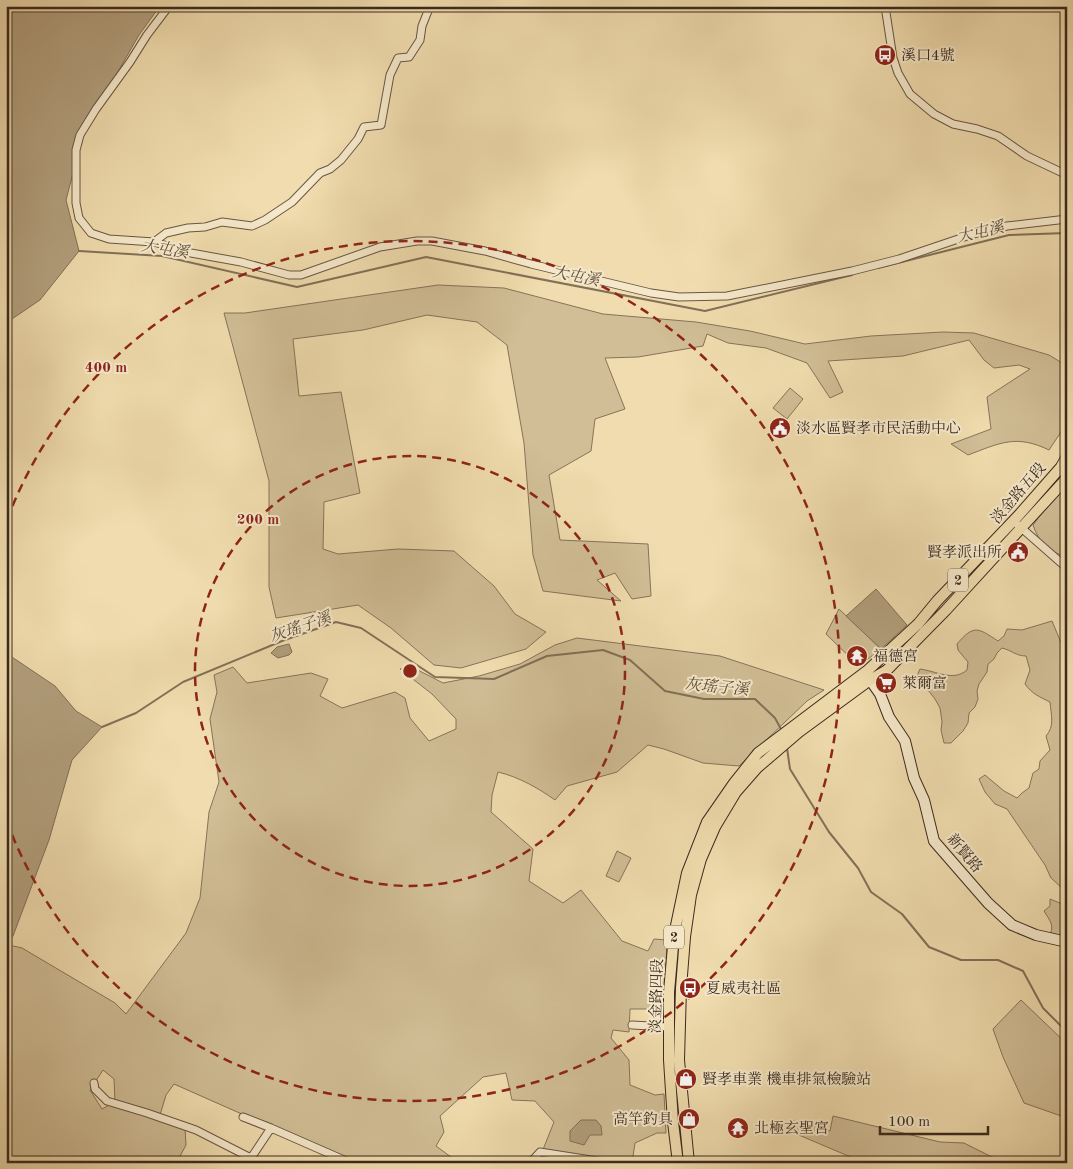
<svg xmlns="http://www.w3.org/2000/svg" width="1073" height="1169" font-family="'Old Standard TT','Noto Serif TC',serif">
<rect width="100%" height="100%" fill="#f0dcae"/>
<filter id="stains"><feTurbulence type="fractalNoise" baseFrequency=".004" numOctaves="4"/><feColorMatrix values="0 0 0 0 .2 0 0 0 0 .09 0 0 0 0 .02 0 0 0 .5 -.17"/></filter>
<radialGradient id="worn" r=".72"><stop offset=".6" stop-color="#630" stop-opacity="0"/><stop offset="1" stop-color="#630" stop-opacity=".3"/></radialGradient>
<path fill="#d1be96" stroke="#86745a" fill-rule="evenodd" d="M438,285L504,288L603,314L696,322L750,331L805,344L871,336L943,332L974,333L1049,355L1067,366V423L1049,450C1016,434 1000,443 968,455L951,444L991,429L987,397L1030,369L1019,365L994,368L984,360L969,340L903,356L828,361L843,392L830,398L807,363L766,348L728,343L707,334L703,346L638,357L605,358L625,409L595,419L591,451L549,475L560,540L648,544L651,596L632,599L615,573L597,580L621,601L543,591L533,555L524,443L507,345L477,322L427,315L363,330L293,339L299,396L341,392L360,493L324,502L323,549L338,554L398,549L454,551L494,586L515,614L546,632L526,649L461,668L434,665L391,628L358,605L276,618L269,587V481L224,313H245Z
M790,388L803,399L787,419L773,408Z
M1067,480V557C1049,552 1039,543 1033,525Z
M839,609L881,649L859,666L826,634Z
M1052,621L1067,657V889L1062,888L1051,878L1045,865L1007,809L995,804L985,792L979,779L985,775L1004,791L1017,798L1022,793L1029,788L1033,773L1039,769L1040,761L1050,750L1046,736C1055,726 1051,715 1050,702C1040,697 1032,694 1025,684L1030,670L1026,656C1016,656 1011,650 1002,648L997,653L994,659L988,664L987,672L979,684L977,691L978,699L975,707L969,713L968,723L963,731L951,743H944L941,730L942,722L940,708L935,699L917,676L920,669C936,671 953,682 967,670L968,662L958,650L957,644C974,624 978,628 998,641L1004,636L1007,629L1022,630Z
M577,638L720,656L824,690L807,701L739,766L703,763L664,749L648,745L617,772L567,786L555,800C538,788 519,777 498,772L492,795L491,812L533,849L529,881L563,903L581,890L622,941L648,951L654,939L667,940L664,1009H630L629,1032L613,1030L611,1038L629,1060L630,1085L655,1095L664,1094L666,1133H657L635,1143L632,1163H607L542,1152L554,1122L535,1101L512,1100L506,1073L483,1077L440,1116L444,1132L436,1146L451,1157V1163H327L332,1154L174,1084L166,1095L160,1115L185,1128L186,1145L178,1160L169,1163H14L12,1158L6,1155V949L9,945L22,948L115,1003L126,1014L186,933L200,898L209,812L219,782L210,719L217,692L214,675L233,667L247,683L311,673L328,679L320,696L342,708L395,692L405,698L410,718L429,741L456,729V719L432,694L400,669L410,666L443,683L479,676L520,664L555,645ZM103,1070L114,1079L115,1102L102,1109L90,1090Z
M617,851L631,858L619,882L606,876Z
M1050,899L1067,906V937H1049C1055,925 1050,921 1044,911L1050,906Z
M1021,1000L1067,1044V1118L1024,1103L1003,1057L993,1029Z
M833,1116L940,1142L964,1143L1004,1163H870L853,1158L780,1127L790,1120L830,1131Z"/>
<path fill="#b29f7d" stroke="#827057" d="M6,6H160L139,35L84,131L66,200L79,251L40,300L6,323Z
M876,589L907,625L881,649L846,616Z
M289,644L292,652L289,655L278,658L271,653L277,647Z
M6,653L55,686L76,711L102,727L72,760L49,840L13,936L6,945Z
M581,1120H596L601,1126L602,1135H590L584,1145L570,1141V1131Z"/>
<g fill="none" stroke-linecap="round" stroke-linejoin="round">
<path stroke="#827057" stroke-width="2" d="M79,251L162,256L297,287L426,257L705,311L852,275
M878,268L1009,235L1067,233
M102,727L136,713L183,682L282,641L336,622L361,628L435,677L494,679L547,656L603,650L630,660L665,691L704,699H755L775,718L782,731
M787,748L790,769L829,832L858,868L871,892L902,914L929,947L961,960H998L1023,971L1043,1008L1067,1032"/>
<g stroke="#685643" stroke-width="9">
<path id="street" d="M169,6L147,35L130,62L96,109L80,135L76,150V203L79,218L91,233L109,239L154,242L191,253L241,262L289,275H301L380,247L417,241H432L485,251L531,264L651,293L679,297L727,296L852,271L899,259L973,234L1007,226L1067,219
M885,6L893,58L898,73L910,94L934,114L953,124L977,129L998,136L1027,156L1067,175
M154,242L166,233L188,228L205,227L222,222L252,226L265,220L292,202L320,173L330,169L341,160L358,139L364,127L381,125L390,75L398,58L409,57L420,40L422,26L430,6
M1018,525L1067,568
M632,1025L669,1027
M94,1083L95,1089L107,1101L147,1113L196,1130L251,1158L271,1128L351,1163
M243,1117L271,1128
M243,1163L251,1158L259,1163
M530,1163L540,1152L610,1163"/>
</g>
<g stroke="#3a2a1f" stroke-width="12">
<path id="secondary" d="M866,674L880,694L889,717L905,741L914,778L924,800L934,841L988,903L1012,925L1036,935L1067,942"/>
</g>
<g stroke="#3a2a1f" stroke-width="12">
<path id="primary" d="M678,1163L673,1122L669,1060V992L674,935L687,873L707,822L734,783L758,753L868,670L918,624L937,601L1018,516L1061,467L1067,456
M689,1163L679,1060L681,988L685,937L691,895L701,859L715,827L736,792L757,768L799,732L870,680L887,670L946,610L1067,478"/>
</g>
<use href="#street" stroke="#f5e8ca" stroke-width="7"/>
<use href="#secondary" stroke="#f5e8ca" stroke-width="10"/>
<use href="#primary" stroke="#f0dcae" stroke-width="10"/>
</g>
<g fill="none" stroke="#8f2418" stroke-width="2.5" stroke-dasharray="9 6">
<circle cx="410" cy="671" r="215"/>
<path d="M7 520A430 430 0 1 1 7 822"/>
</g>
<defs>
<g id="bus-disc" transform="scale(1.125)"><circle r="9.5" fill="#8f2418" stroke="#f5e8ca"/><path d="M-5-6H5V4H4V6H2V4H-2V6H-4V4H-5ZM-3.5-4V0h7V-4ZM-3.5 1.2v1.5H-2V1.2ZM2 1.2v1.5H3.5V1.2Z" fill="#fff"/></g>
<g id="civic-disc" transform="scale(1.125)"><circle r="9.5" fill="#8f2418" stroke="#f5e8ca"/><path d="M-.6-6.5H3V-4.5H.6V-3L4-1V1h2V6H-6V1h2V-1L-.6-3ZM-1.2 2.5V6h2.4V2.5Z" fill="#fff"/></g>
<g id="temple-disc" transform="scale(1.125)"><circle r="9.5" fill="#8f2418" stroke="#f5e8ca"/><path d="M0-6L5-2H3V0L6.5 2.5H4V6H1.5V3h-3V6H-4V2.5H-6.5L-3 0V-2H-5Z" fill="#fff"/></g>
<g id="supermarket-disc" transform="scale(1.125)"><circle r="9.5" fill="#8f2418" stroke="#f5e8ca"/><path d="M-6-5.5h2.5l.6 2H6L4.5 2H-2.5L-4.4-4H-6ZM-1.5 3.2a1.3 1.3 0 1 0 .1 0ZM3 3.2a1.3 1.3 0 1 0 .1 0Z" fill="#fff"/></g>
<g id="shop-disc" transform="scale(1.125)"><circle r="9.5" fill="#8f2418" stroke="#f5e8ca"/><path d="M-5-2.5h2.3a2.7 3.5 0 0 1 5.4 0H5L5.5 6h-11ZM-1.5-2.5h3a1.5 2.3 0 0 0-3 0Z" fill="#fff"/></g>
</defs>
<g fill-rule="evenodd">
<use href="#bus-disc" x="885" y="55"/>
<use href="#civic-disc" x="780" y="428"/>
<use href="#civic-disc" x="1018" y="552"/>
<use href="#temple-disc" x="857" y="656"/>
<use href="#supermarket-disc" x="886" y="683"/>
<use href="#bus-disc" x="690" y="988"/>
<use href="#shop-disc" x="686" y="1079"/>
<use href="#shop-disc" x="689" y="1119"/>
<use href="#temple-disc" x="738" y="1128"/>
</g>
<g text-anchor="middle" stroke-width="4" stroke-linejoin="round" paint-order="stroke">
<g fill="#f5e8ca" stroke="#726352" stroke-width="1">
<rect x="948" y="568.5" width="20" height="23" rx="4"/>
<rect x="664" y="925.5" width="20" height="23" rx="4"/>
</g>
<g font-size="14" font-weight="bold" fill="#3a2a1f">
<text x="958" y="585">2</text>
<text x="674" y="942">2</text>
</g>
<g font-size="15" fill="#3a2a1f" stroke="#f5e8ca" text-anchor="start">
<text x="901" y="60">溪口4號</text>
<text x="796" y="433">淡水區賢孝市民活動中心</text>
<text x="1002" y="557" text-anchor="end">賢孝派出所</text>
<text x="873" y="661">福德宮</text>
<text x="902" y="688">萊爾富</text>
<text x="706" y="993">夏威夷社區</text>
<text x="702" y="1084">賢孝車業 機車排氣檢驗站</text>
<text x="673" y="1124" text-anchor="end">高竿釣具</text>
<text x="754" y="1133">北極玄聖宮</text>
</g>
<g font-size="15" fill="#3a2a1f" stroke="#f5e8ca">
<text transform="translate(1018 493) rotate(-49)" y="5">淡金路五段</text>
<text transform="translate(965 853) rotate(50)" y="5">新賢路</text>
<text transform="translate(656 996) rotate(-88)" y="5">淡金路四段</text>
</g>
<g font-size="16" font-style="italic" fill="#5e4d3b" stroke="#f5e8ca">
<text transform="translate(980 231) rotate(-13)" y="6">大屯溪</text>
<text transform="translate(165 248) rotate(9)" y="6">大屯溪</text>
<text transform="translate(576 275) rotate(11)" y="6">大屯溪</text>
<text transform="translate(300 626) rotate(-19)" y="6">灰瑤子溪</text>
<text transform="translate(717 686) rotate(5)" y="6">灰瑤子溪</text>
</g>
</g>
<circle cx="410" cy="671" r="8" fill="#8f2418" stroke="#f5e8ca" stroke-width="2.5"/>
<g font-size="15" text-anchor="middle" font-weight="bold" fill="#8f2418" stroke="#f5e8ca" stroke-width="4" stroke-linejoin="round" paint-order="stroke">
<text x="106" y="372">400 m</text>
<text x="258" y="524">200 m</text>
</g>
<rect width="1073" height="1169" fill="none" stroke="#f0dcae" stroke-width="25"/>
<rect x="8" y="8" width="1058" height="1154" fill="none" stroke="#3a2a1f" stroke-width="2.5"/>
<rect x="12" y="12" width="1048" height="1144" fill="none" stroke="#3a2a1f"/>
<path d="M880 1126v8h108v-8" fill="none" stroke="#3a2a1f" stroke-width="2.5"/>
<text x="888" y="1126" font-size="15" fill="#3a2a1f" stroke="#f5e8ca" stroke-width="4" paint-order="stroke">100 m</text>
<rect width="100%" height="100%" filter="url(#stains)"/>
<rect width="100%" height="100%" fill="url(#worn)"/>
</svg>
